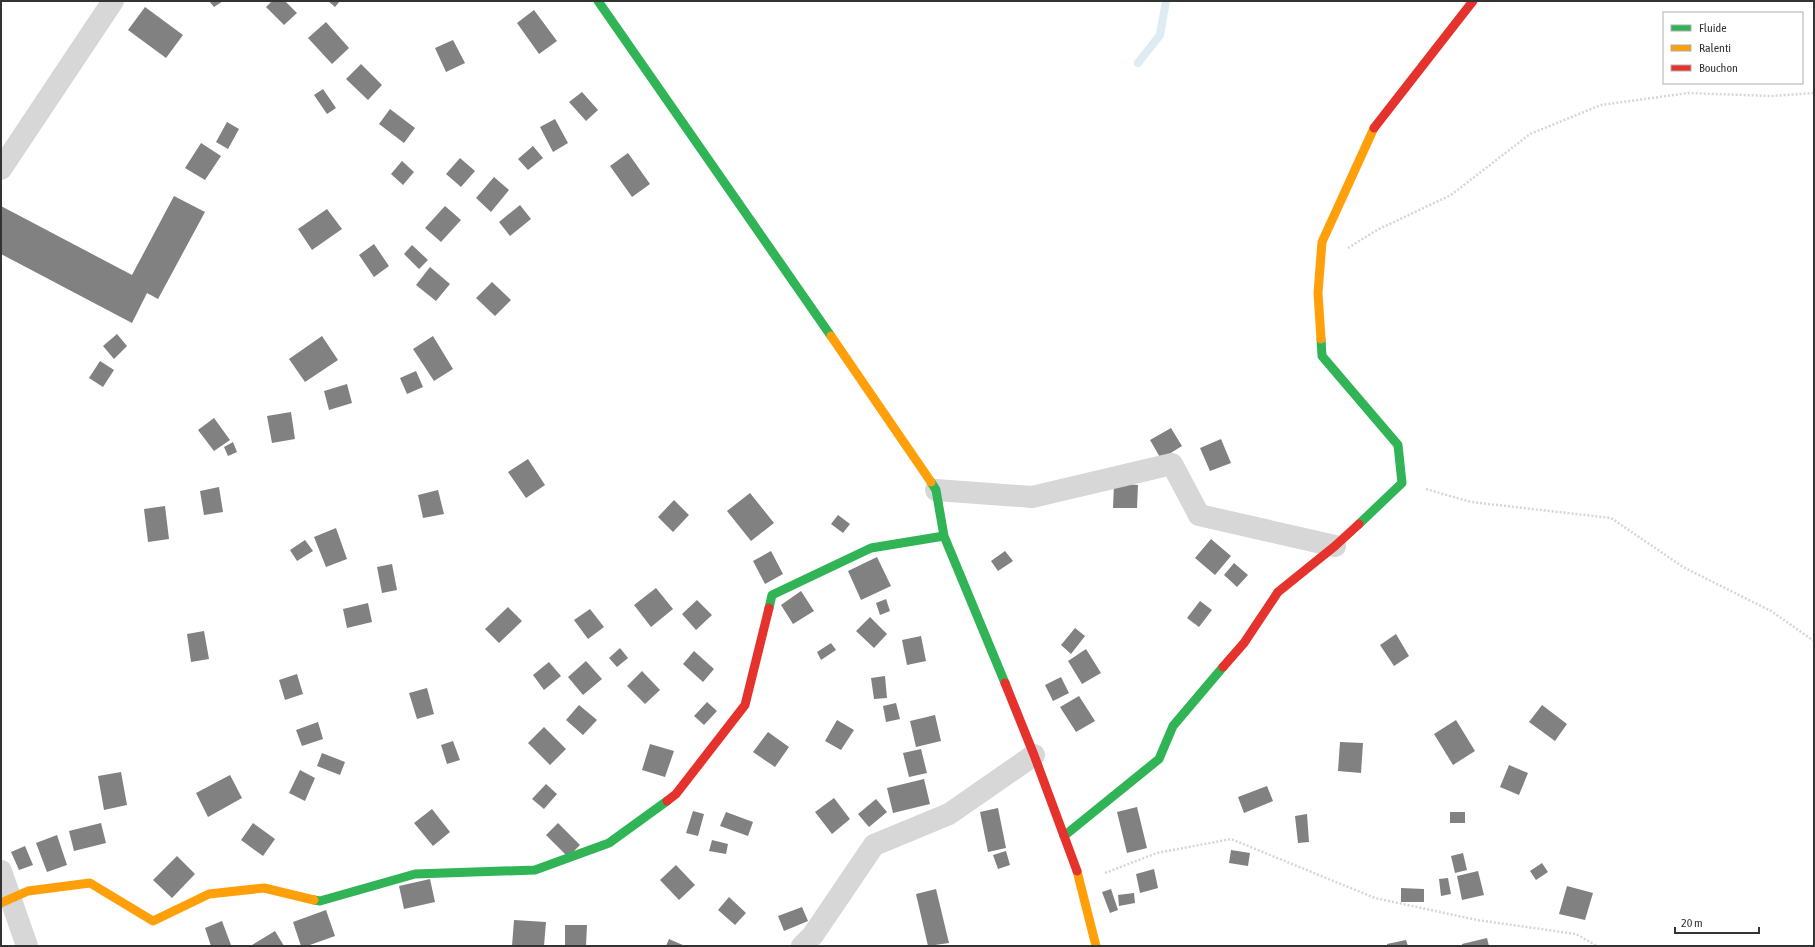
<svg xmlns="http://www.w3.org/2000/svg" width="1815" height="947" font-family="'Asap Condensed',sans-serif">
<rect width="100%" height="100%" fill="#fff"/>
<g fill="none" stroke-linecap="round" stroke-linejoin="round">
<path stroke="#ddebf3" stroke-width="8" d="M1138,63L1160,35L1166,1"/>
</g>
<path fill="#818181" d="M209,1H223L214,7Z
M272,1H285L297,13L284,25L266,7Z
M328,1H340L335,7Z
M145,7L183,35L166,58L128,30Z
M534,10L557,41L539,54L517,23Z
M326,22L349,48L332,64L308,38Z
M453,40L465,63L446,72L435,48Z
M361,64L382,85L368,100L346,79Z
M323,89L336,108L327,114L314,95Z
M582,92L598,110L586,121L569,102Z
M390,109L415,128L404,143L379,124Z
M555,119L568,143L553,152L540,127Z
M227,122L239,129L228,149L216,142Z
M201,143L221,156L205,180L185,168Z
M533,146L543,158L528,170L518,159Z
M628,153L650,184L632,197L610,166Z
M460,158L475,171L461,187L446,174Z
M402,161L414,172L403,185L391,174Z
M494,177L509,190L491,212L476,198Z
M174,196L205,212L158,299L147,293L132,323L1,254V206L132,275Z
M520,205L531,219L510,236L499,222Z
M445,206L461,220L441,242L425,228Z
M327,209L342,229L312,250L298,229Z
M374,244L389,266L374,277L359,255Z
M412,245L428,260L419,269L404,254Z
M430,267L450,284L436,301L416,285Z
M492,282L511,300L495,316L476,298Z
M117,334L127,346L114,359L103,346Z
M322,336L338,360L305,382L289,359Z
M433,336L453,369L434,381L413,349Z
M100,361L114,370L103,387L89,378Z
M416,371L423,387L407,394L400,378Z
M347,384L352,403L329,410L324,391Z
M291,412L295,439L272,443L267,416Z
M214,418L230,440L214,451L198,430Z
M1171,428L1182,446L1161,459L1150,440Z
M1221,439L1231,463L1210,471L1200,448Z
M233,442L237,452L228,456L224,447Z
M528,459L545,485L526,498L508,472Z
M1114,483L1138,485L1137,508H1113Z
M219,487L223,512L204,515L200,491Z
M438,490L444,514L423,518L418,495Z
M750,493L774,523L751,541L727,511Z
M674,500L689,515L673,532L658,517Z
M165,506L169,539L148,542L144,509Z
M838,515L850,524L843,533L831,524Z
M336,528L347,559L326,567L314,537Z
M1211,539L1231,556L1215,575L1195,558Z
M305,540L313,551L297,561L290,550Z
M771,551L783,574L765,584L753,561Z
M1005,551L1013,561L998,571L991,561Z
M877,557L891,586L861,600L848,571Z
M1234,563L1248,575L1237,587L1224,575Z
M392,564L397,590L382,593L377,567Z
M656,588L673,609L651,627L634,605Z
M801,591L814,611L793,624L781,605Z
M886,599L890,611L880,615L876,603Z
M697,600L712,615L696,630L682,614Z
M1200,601L1212,610L1199,627L1187,618Z
M368,603L372,622L347,628L343,609Z
M508,607L522,621L499,643L485,629Z
M590,609L604,627L588,639L574,620Z
M870,617L887,634L874,648L856,631Z
M1075,628L1085,636L1071,654L1061,645Z
M204,631L209,659L191,662L187,634Z
M1396,634L1409,656L1394,666L1380,645Z
M921,636L926,661L907,665L902,640Z
M831,643L836,650L821,660L817,652Z
M620,648L628,658L617,667L609,658Z
M1086,649L1101,673L1082,684L1068,661Z
M694,651L714,669L703,682L683,664Z
M586,661L602,679L583,695L568,677Z
M549,662L561,676L544,690L533,675Z
M642,671L660,690L645,704L627,686Z
M297,674L303,694L285,700L279,680Z
M885,676L887,698L874,699L871,678Z
M1061,677L1069,693L1053,701L1045,685Z
M427,688L434,714L417,719L409,693Z
M1079,696L1095,721L1076,732L1060,707Z
M707,702L717,711L704,725L694,716Z
M896,703L900,719L886,722L883,706Z
M579,705L597,720L583,735L566,720Z
M1542,705L1567,724L1555,741L1529,722Z
M935,715L941,741L916,747L910,721Z
M837,720L854,730L841,750L825,741Z
M1456,720L1475,751L1453,765L1434,734Z
M318,722L323,739L302,746L296,730Z
M544,727L566,749L550,765L528,743Z
M768,732L789,747L775,767L753,752Z
M453,741L460,760L447,764L441,745Z
M1340,742L1363,743L1361,773L1338,771Z
M650,744L674,751L665,777L642,770Z
M921,749L927,773L909,777L903,753Z
M322,753L345,762L340,775L317,766Z
M1509,765L1528,773L1519,795L1500,787Z
M300,770L315,778L305,801L289,793Z
M121,772L127,805L104,810L98,776Z
M230,775L242,798L208,817L196,793Z
M924,779L930,804L893,813L887,788Z
M546,784L557,794L544,809L532,799Z
M1267,786L1273,801L1244,813L1238,797Z
M834,798L850,819L832,834L815,812Z
M876,799L887,812L869,827L858,814Z
M1137,807L1147,848L1127,853L1117,812Z
M998,808L1006,848L988,852L980,812Z
M432,809L450,832L433,846L414,823Z
M693,811L704,814L698,836L686,833Z
M726,812L753,822L748,836L720,826Z
M1450,812H1465V823H1450Z
M1307,814L1309,842L1298,843L1295,816Z
M101,823L106,843L74,851L69,831Z
M253,823L275,839L263,856L241,840Z
M558,823L580,845L568,857L546,835Z
M57,835L67,865L47,872L36,843Z
M712,840L728,844L726,854L709,851Z
M25,846L33,865L19,870L11,852Z
M1231,850L1250,853L1248,866L1229,863Z
M1006,851L1010,865L998,869L993,855Z
M1463,853L1467,870L1455,873L1451,856Z
M177,856L195,874L172,898L153,880Z
M1542,863L1548,872L1536,880L1530,871Z
M676,865L695,885L679,900L660,880Z
M1154,869L1158,888L1140,893L1136,874Z
M1478,871L1484,895L1462,900L1457,876Z
M1448,878L1451,894L1441,896L1439,879Z
M430,879L435,902L404,909L399,886Z
M1567,886L1593,893L1585,920L1559,914Z
M1401,888L1424,889V902H1401Z
M936,889L949,943L928,946L916,894Z
M1111,889L1118,910L1110,913L1102,892Z
M1134,893L1135,903L1119,906L1118,895Z
M729,897L746,913L735,925L718,910Z
M802,907L808,921L784,931L778,916Z
M326,910L335,936L307,946H301L293,922Z
M514,920L546,922L544,946H512Z
M222,921L231,945L211,946L205,928Z
M565,925H587L586,946H565Z
M275,931L284,946H252V945Z
M1487,938L1489,946H1462V944Z
M669,939L685,946H666Z
M1406,940L1408,946H1387V944Z"/>
<g fill="none" stroke-linecap="round" stroke-linejoin="round">
<path stroke="#d6d6d6" stroke-width="2.5" stroke-dasharray="2 2" stroke-linecap="butt" d="M1348,248L1377,230L1451,195L1530,134L1601,105L1688,93L1772,96L1814,93
M1426,489L1471,502L1611,518L1683,567L1771,611L1814,641
M1105,873L1157,853L1231,839L1375,898L1477,920L1576,934L1597,946"/>
<path stroke="#d7d7d7" stroke-width="22" d="M1,169L113,1
M936,490L1032,497L1172,464L1199,515L1335,546
M1,871L27,946
M802,946L813,935L874,845L949,814L1034,755"/>
<path stroke="#30b455" stroke-width="9" d="M598,1L831,336
M1321,339L1322,356L1398,445L1402,483L1359,524
M931,482L936,490L944,536L1005,683
M769,608L772,595L871,548L944,536
M1064,836L1159,759L1173,726L1223,667
M314,900L320,901L415,874L535,870L609,843L667,801"/>
<path stroke="#ff9f0a" stroke-width="9" d="M831,336L931,482
M1321,339L1318,293L1322,242L1374,128
M1077,871L1096,946
M1,903L28,891L90,883L153,921L209,894L264,888L314,900"/>
<path stroke="#e5322d" stroke-width="9" d="M1374,128L1473,1
M1223,667L1244,643L1278,592L1335,546L1359,524
M1005,683L1034,755L1077,871
M667,801L676,794L745,705L769,608"/>
</g>
<rect width="1815" height="947" fill="none" stroke="#333333" stroke-width="4"/>
<rect x="1663" y="12" width="140" height="72" fill="#ffffff" stroke="#adadad"/>
<rect x="1671" y="25" width="20" height="6" fill="#30b455" stroke="#adadad"/>
<text x="1699" y="32" font-size="12" fill="#333333">Fluide</text>
<rect x="1671" y="45" width="20" height="6" fill="#ff9f0a" stroke="#adadad"/>
<text x="1699" y="52" font-size="12" fill="#333333">Ralenti</text>
<rect x="1671" y="65" width="20" height="6" fill="#e5322d" stroke="#adadad"/>
<text x="1699" y="72" font-size="12" fill="#333333">Bouchon</text>
<path d="M1675 927v6h84v-6" fill="none" stroke="#333333" stroke-width="2"/>
<text x="1681" y="927" font-size="12" fill="#333333" stroke="#ffffff" stroke-width="3" paint-order="stroke">20 m</text>
</svg>
